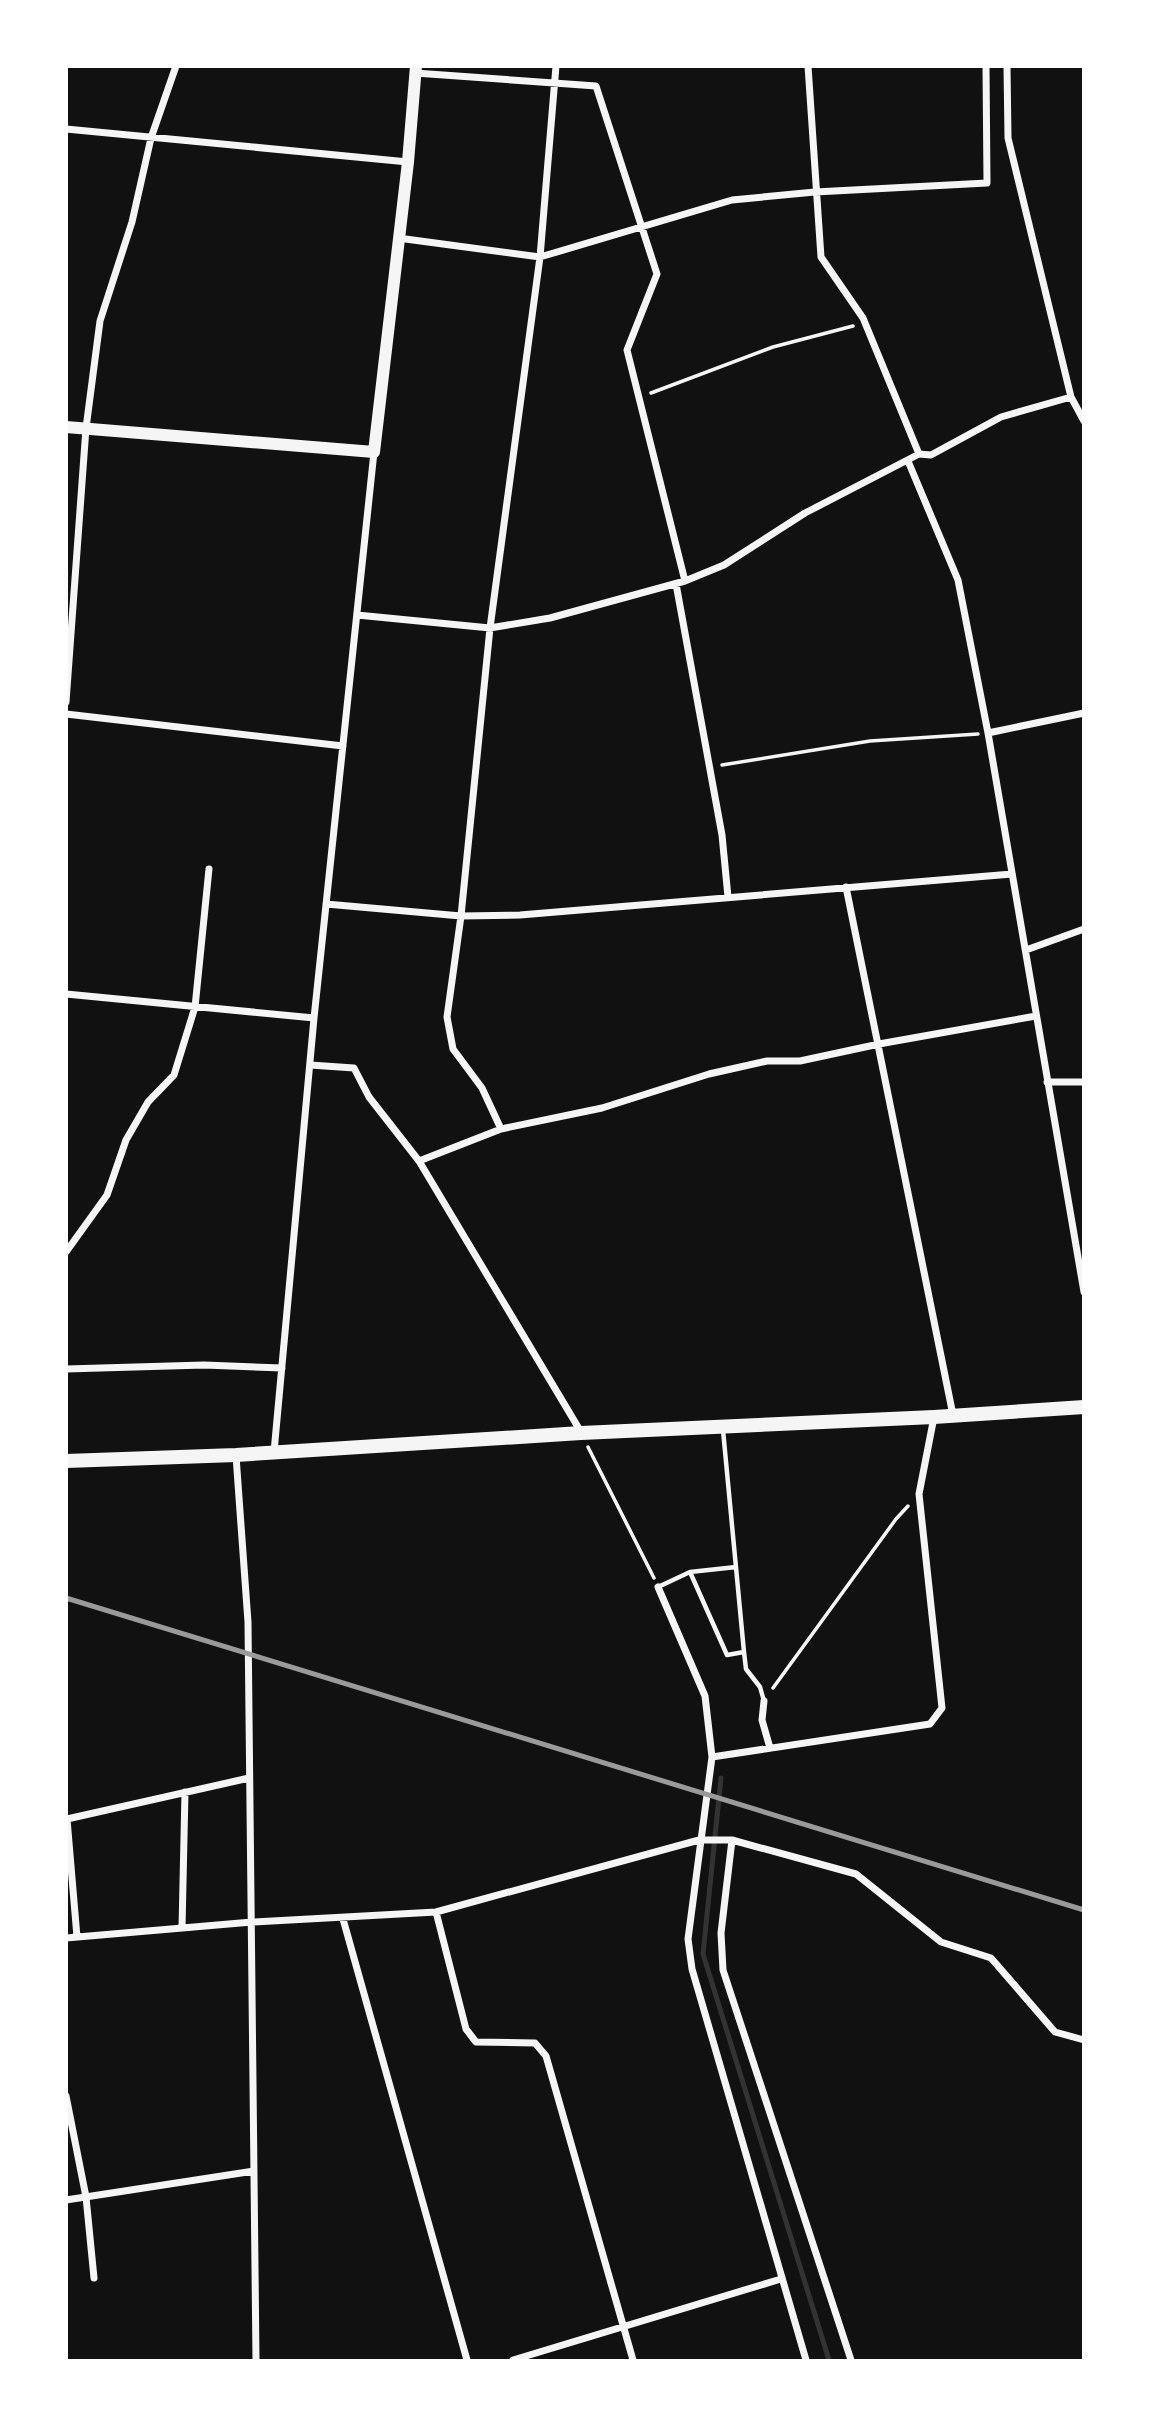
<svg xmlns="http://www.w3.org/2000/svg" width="1150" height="2427" font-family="'Roboto Condensed',sans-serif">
<rect width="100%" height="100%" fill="#111"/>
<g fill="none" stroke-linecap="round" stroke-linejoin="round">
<path stroke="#333" stroke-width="5" d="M721,1778L703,1954L829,2360"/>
<path stroke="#f5f5f5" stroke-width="3.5" d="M651,393L773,347L853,326
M722,765L870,741L978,734
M588,1447L654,1578
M773,1688L896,1519L908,1506"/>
<path stroke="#f5f5f5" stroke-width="4.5" d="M723,1430L744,1652
M690,1572L727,1655L744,1652L746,1669L760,1687L764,1701
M658,1587L690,1572L736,1567"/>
<path stroke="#f5f5f5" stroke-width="7" d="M808,66L821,257L863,318L919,454
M1007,66L1008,138L1071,397L1084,421
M415,73L596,86L657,274L627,350L685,581
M66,129L408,162
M398,238L540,257L732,200L815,192L987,183L986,66
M908,461L958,580L988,733L1084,1292
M676,584L722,835L728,897
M357,615L490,628L550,618L685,581L724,565L805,513L919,454L931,455L1001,417L1071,397
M66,702L86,428L100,321L132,222L151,138L176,66
M66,714L343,746
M988,733L1084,713
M846,887L953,1415
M326,904L461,916L520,915L1012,874
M1026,950L1084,929
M66,994L314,1018
M310,1065L354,1068L369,1097L419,1161L581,1432
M1047,1082H1084
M501,1129L482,1088L453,1049L447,1017L461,916L490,628L540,257L556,66
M419,1161L501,1129L602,1108L709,1074L767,1061H800L879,1044L1036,1016
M66,1252L107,1195L126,1140L148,1102L174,1075L195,1007L209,869
M66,1369L204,1365L282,1368
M274,1452L314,1018L374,452
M236,1456L248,1622L256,2360
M658,1587L705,1696L712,1757L688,1939L692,1969L806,2360
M764,1701L762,1720L770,1748
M712,1757L930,1724L942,1708L919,1494L934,1417
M732,1840L721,1933L723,1970L851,2360
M436,1912L466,2029L476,2042L535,2043L546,2056L633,2360
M343,1919L467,2360
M182,1928L185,1792
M77,1937L67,1819L249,1778
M66,1938L252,1922L436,1912L699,1840H732L856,1874L941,1942L991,1958L1055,2032L1084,2040
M66,2096L86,2197L94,2278
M66,2200L254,2171
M513,2360L781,2279"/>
<path stroke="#f5f5f5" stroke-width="12" d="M66,427L374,452L408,162L416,66"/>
<path stroke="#f5f5f5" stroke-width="14" d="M66,1461L236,1455L581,1433L934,1417L1084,1407"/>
<path stroke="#9a9a9a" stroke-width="5" d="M66,1598L1084,1910"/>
</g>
<rect width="1150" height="2427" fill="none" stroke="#ffffff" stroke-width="136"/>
</svg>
